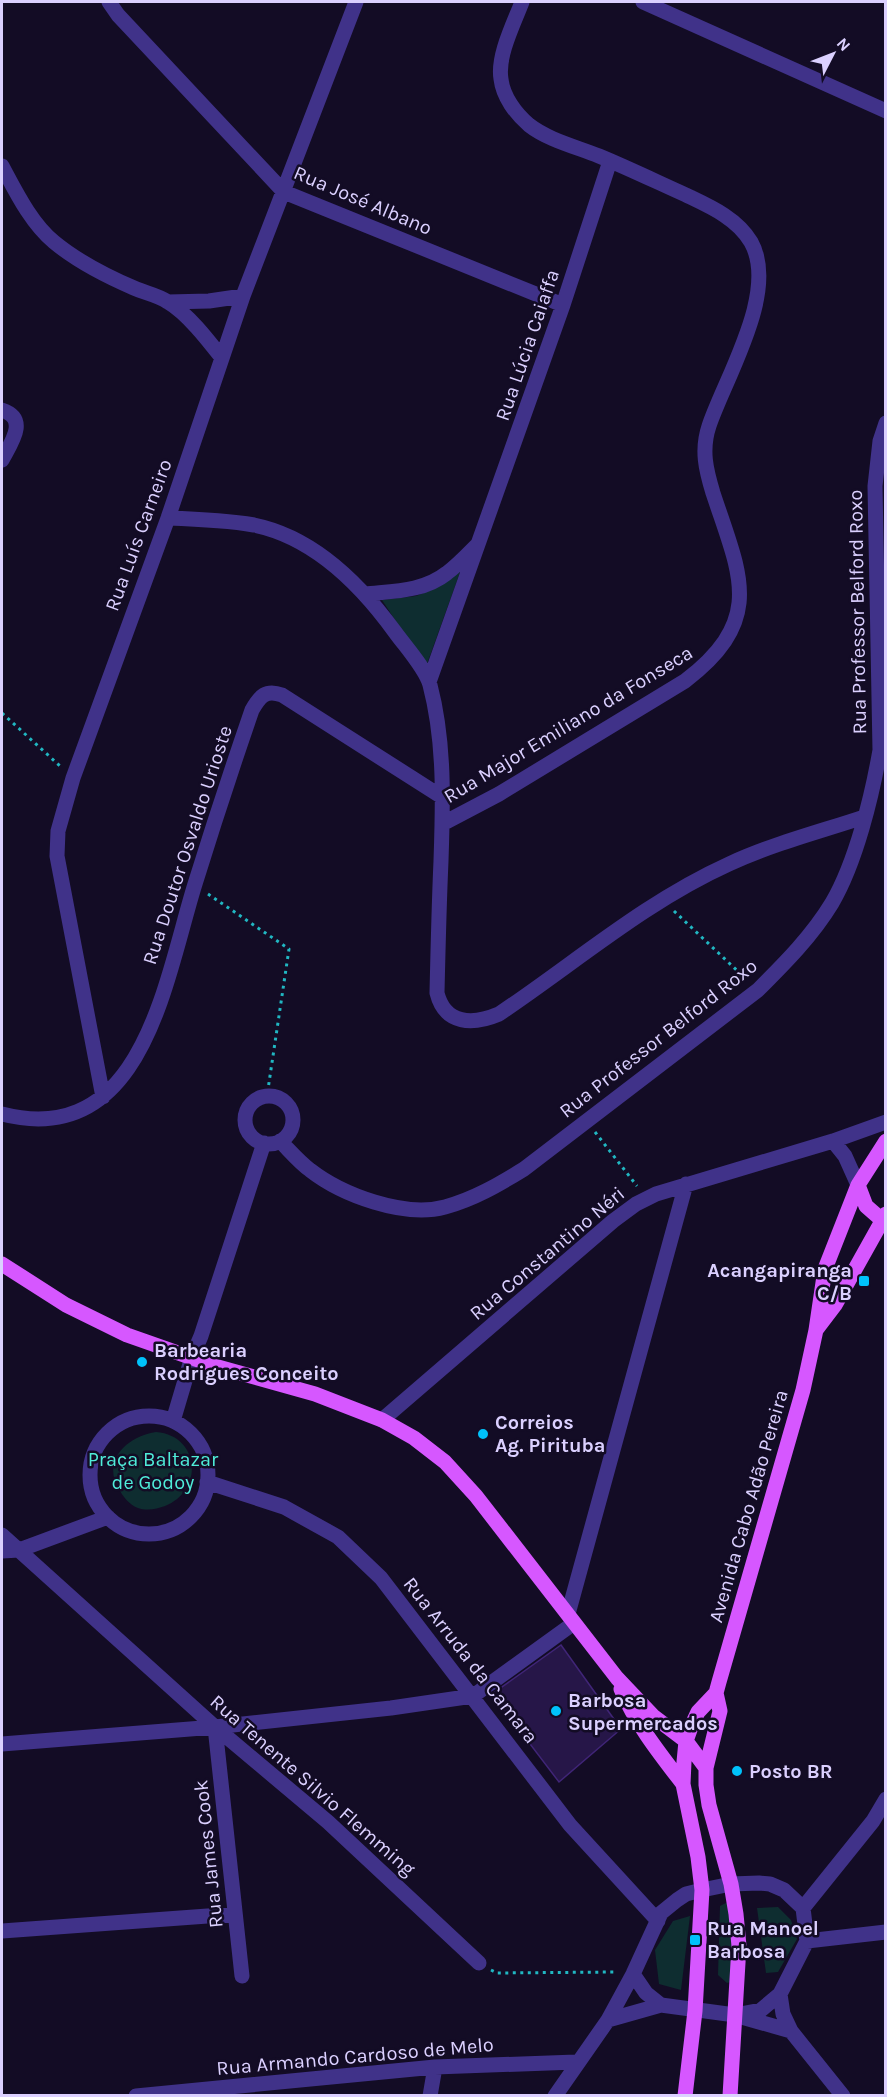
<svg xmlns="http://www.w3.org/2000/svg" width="887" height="2097" font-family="Karla,sans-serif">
<rect width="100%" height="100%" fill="#130c25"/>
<path fill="#0e2d30" d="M463,564L427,664L414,649L382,600L416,596L431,590Z
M156,1432C199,1435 205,1490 165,1506C157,1509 147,1511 138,1508C130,1505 123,1497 119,1489C101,1460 128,1436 156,1432Z
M728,1902L733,1909V1981L727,1983L718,1975L720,1906Z
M778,1907L791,1920L797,1939L778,1972L766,1973L757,1908Z
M690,1916L681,1990L659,1984L655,1950L673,1921Z"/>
<path fill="#261648" stroke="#402577" stroke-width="1.5" d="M561,1645L621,1729L559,1782L492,1694Z"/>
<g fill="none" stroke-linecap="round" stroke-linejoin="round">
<path stroke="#21b7c2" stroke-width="3" stroke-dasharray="3 4.5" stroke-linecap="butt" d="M2,713L60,766
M208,894L289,949L267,1096
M674,911L746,979
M595,1132L637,1186
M491,1970L497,1973L616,1972"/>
<path stroke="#403289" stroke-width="15" d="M109,2L118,15L284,192L563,305
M643,2L886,111
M2,166C16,192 31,223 54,242C77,261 106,276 134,288C145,293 158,295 168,302C187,313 208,340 222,358
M168,302L209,301L243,296
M2,410C29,419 11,443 2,460
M168,518C197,519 225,520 254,525C313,537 361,585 395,632C405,646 426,669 430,685C445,742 443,803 441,861C439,905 438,949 437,993C445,1025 473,1025 499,1014C575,963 645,902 729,864C772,844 819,832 864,817
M365,594C393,591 423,592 447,573C458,565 468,554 478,544
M429,682L563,305L610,161
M442,824L499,794L685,681C766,619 740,575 713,493C706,470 701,450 709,426C725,378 779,292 751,242C737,218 709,206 686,195C657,182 628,168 599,156C577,147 548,140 529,125C516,114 503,97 501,79C497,56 514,23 522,2
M245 1120a24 24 0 1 1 48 0a24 24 0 1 1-48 0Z
M103,1097L57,856L58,831L73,778L168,518L243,296L356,2
M2,1114C143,1150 165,980 195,884C213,826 232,768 252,710C260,696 266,689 282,695L442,797
M280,1141C290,1151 299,1162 310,1170C342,1195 404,1218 445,1207C474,1199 498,1185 524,1169L758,990C785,963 812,936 832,903C856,862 872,796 880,750L875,486L880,441L886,423
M833,1141L845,1156L858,1185
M90 1475a59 59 0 1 1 118 0a59 59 0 1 1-118 0Z
M382,1420L613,1221L636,1204L656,1194L833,1141L886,1122
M173,1421L192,1357L201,1336L264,1143
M207,1482L284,1507L338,1537L381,1578L570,1825L658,1921
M2,1535L215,1727L328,1822L479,1963
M2,1551L19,1550L108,1517
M568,1614L686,1184
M215,1727L242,1976
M2,1744L215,1727L391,1708L473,1696L574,1623
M803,1908L873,1821L886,1799
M2,1931L235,1914
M807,1941L886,1932
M780,1994L783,2014L791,2031L843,2096
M738,2016L791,2031
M608,2020L661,2005
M136,2096L435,2067L576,2062
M430,2096L435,2067
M555,2096L608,2020L633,1974L661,1913L677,1900L686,1894L702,1890L731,1884L759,1883L770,1884L784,1890L803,1908L807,1941L780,1994L761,2010L735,2015L661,2005L646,1993L633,1974"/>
<path stroke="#d657ff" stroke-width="15" d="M858,1185L866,1206L882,1220
M2,1264L66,1305L127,1335L218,1367L315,1394L382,1420L414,1438L445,1462L476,1496L617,1678L653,1716L686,1741L706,1768
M816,1330L835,1305L886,1214
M621,1689C636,1724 660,1754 683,1784
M716,1693L720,1711L706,1768V1785L709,1805L731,1884L736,1914L739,1946L730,2096
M685,2096L695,2011L702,1890L698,1857L683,1784L684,1762L686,1741L691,1727L698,1712L716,1693L719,1682L803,1390L816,1330L825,1269L858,1185L886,1141"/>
</g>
<g fill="#00c2fb" stroke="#130c25" stroke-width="2">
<rect x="858" y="1275" width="12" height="12" rx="3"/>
<circle cx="142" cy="1362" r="6"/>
<circle cx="483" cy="1434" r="6"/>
<circle cx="556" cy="1711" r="6"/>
<circle cx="737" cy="1771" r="6"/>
<rect x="689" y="1934" width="12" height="12" rx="3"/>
</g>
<g text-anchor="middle" stroke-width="5" stroke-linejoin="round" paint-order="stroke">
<g font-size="20" fill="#dbd0ff" stroke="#130c25">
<text transform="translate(363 200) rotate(23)" y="7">Rua José Albano</text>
<text transform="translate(527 345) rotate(-71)" y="7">Rua Lúcia Caiaffa</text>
<text transform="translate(138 535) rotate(-70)" y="7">Rua Luís Carneiro</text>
<text transform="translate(857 612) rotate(-91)" y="7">Rua Professor Belford Roxo</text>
<text transform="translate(568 724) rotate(-31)" y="7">Rua Major Emiliano da Fonseca</text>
<text transform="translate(187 845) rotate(-72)" y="7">Rua Doutor Osvaldo Urioste</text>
<text transform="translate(658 1038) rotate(-38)" y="7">Rua Professor Belford Roxo</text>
<text transform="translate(547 1253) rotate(-40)" y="7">Rua Constantino Néri</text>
<text transform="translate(748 1506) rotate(-74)" y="7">Avenida Cabo Adão Pereira</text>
<text transform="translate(471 1660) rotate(52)" y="7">Rua Arruda da Camara</text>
<text transform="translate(313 1785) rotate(41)" y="7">Rua Tenente Silvio Flemming</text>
<text transform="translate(208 1854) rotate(-96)" y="7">Rua James Cook</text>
<text transform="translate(355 2056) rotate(-5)" y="7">Rua Armando Cardoso de Melo</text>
</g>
<g font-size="20" font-weight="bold" fill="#dbd0ff" stroke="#130c25" text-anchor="start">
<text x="852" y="1277" text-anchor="end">Acangapiranga<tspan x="852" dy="23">C/B</tspan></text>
<text x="154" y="1357">Barbearia<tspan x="154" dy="23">Rodrigues Conceito</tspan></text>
<text x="495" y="1429">Correios<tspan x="495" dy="23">Ag. Pirituba</tspan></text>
<text x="568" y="1707">Barbosa<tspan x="568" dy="23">Supermercados</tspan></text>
<text x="749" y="1778">Posto BR</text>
<text x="707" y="1935">Rua Manoel<tspan x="707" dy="23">Barbosa</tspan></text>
</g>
<g font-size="20" fill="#4fecd9" stroke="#130c25">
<text x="153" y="1466">Praça Baltazar<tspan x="153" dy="23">de Godoy</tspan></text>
</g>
</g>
<rect width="887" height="2097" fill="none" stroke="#dbd0ff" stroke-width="6"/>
<g transform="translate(833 54) rotate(48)" stroke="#130c25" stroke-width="4.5" paint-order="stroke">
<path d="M0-4.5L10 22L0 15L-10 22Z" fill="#dbd0ff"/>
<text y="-9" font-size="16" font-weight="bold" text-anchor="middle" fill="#dbd0ff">N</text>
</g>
</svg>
